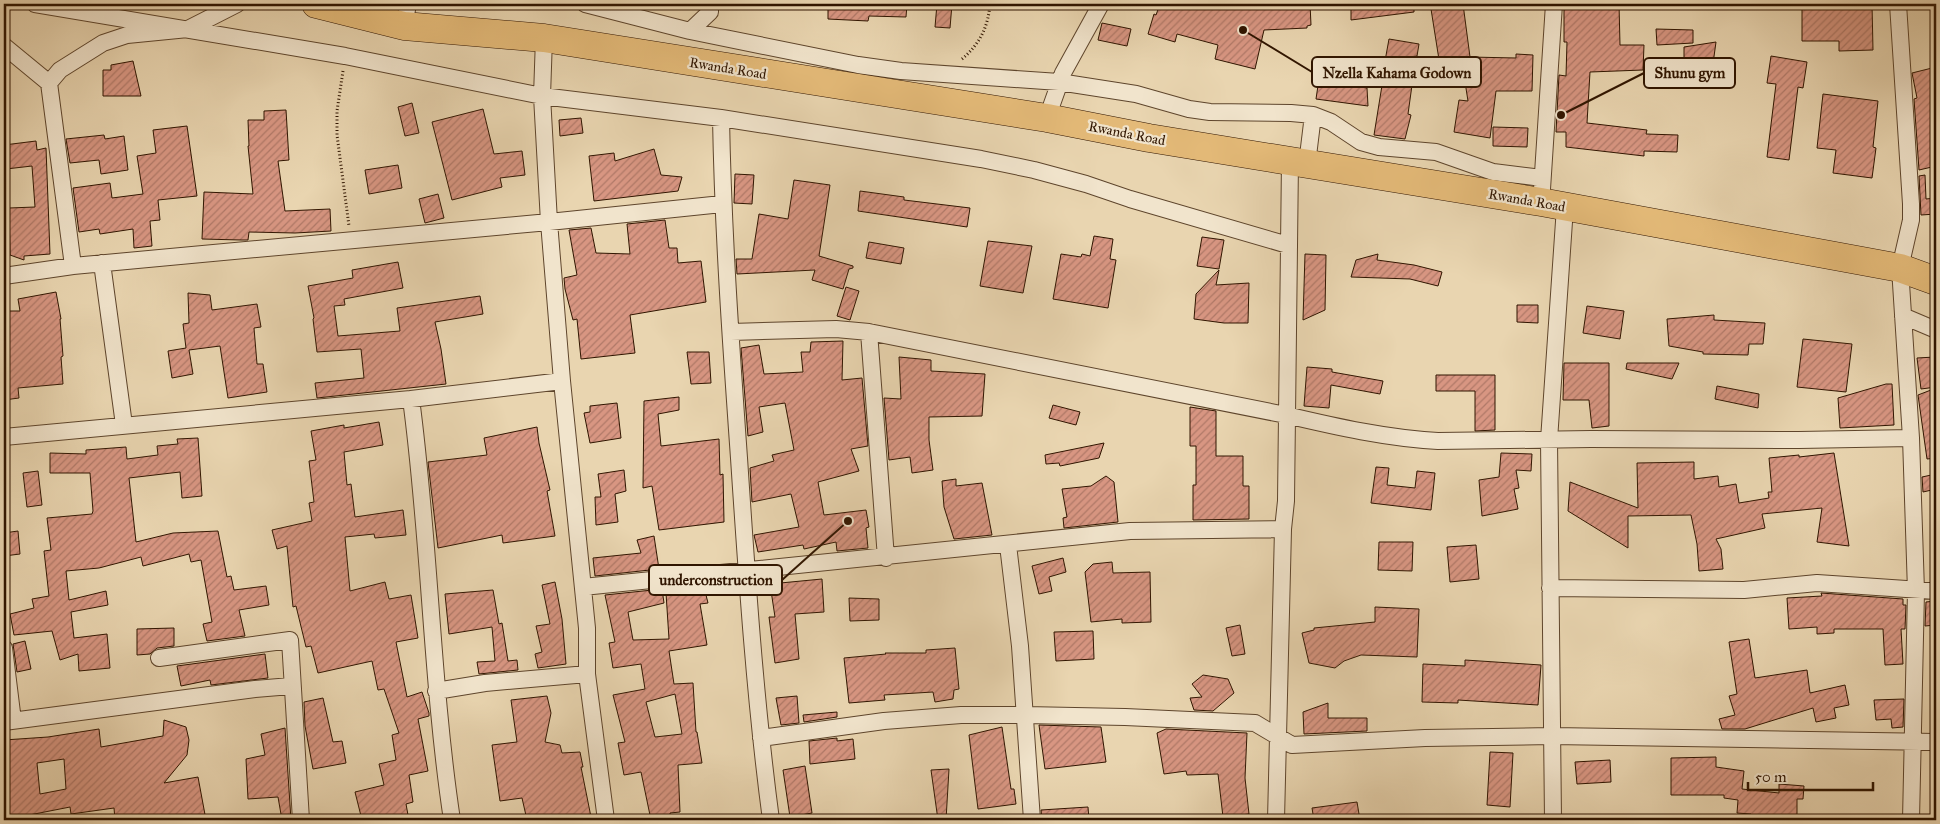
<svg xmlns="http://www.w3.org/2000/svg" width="1940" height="824" font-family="'IM FELL Great Primer',serif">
<defs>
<pattern id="building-hatch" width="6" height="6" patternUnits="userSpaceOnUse" patternTransform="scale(1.25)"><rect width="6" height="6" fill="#d89682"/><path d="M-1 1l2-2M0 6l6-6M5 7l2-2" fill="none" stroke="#b07968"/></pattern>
</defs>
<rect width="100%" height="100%" fill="#e9d5b0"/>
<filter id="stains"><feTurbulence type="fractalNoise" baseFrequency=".004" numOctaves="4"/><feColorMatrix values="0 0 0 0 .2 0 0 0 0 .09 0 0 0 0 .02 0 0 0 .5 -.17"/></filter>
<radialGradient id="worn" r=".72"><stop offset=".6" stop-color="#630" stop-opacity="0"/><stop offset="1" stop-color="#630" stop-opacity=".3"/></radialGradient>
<path fill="url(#building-hatch)" stroke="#301500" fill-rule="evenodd" d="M853,4H907L906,17L869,16L868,21L828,19V5L852,6Z
M937,4H952L950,28L935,27Z
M1160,4H1310L1311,25L1307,26V28L1264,30L1255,69L1215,59L1218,45L1177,34L1175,42L1148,34L1154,14L1156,15Z
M1351,4H1414V12L1351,20Z
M1446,4H1463L1470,57L1516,58V54L1533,55L1532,91H1496L1490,138L1454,132L1459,100L1468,101L1462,63L1440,66L1431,9L1447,7Z
M1564,4H1619L1620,45H1644L1643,70L1590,72L1587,123L1647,130L1646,134L1678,135L1677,152L1644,151V156L1566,147V132H1556L1559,75L1566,76L1567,42H1564Z
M1802,4H1872L1873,50L1839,51V41H1802Z
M1102,23L1131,29L1127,46L1098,40Z
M1656,29L1693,30V43L1657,45Z
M1389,39L1419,44L1417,56L1385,61Z
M1716,42L1712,71L1698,73L1699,63H1684V47Z
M1771,56L1807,62L1803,88L1798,87L1789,160L1767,157L1776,84L1767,83Z
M133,61L141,96H103V70H111V65Z
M1936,67V133L1933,134L1936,146V166L1919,170L1914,99L1917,98L1912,73Z
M1320,72L1347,76L1346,85L1367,88L1368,106L1316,99Z
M1384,73L1413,78L1408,114L1411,115L1405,139L1374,135Z
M1823,94L1878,101L1873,147L1876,148L1872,178L1833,173L1836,150L1817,148Z
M412,103L419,133L405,136L398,107Z
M483,109L494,154L522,151L525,175L500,178L502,187L452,200L432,122Z
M286,110L289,160L278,161L285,211L330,209L331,231L295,233L249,232L248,240H241L202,239L204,192L253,194L248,146H249L248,120H264V111Z
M581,118L583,133L560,136L559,120Z
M187,126L197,196L158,200L160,220L150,221L152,246L134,248L133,229L100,234L99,229L79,232L73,188L110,183L112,198L143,194L137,156L156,153L153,130Z
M1493,127L1528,128L1527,147L1493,146Z
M104,135L105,139L124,136L128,170L101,174L99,160L70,163L66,139Z
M36,141L37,150L46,148L50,254L24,256V260L10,255L9,208L35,207L32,166L6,169L4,145Z
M654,149L661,175L682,177L678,191L594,201L589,156L614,153L615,161Z
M398,165L402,188L369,194L365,170Z
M735,174L754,175L752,204L734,203Z
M1925,175L1926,199L1936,198V214L1921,215L1919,176Z
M794,180L830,185L819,256L853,266V268L849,269L843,289L812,280L815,270L737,274L736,259H752L759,214L788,219Z
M860,191L904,197V200L970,208L967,227L858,211Z
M438,194L444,218L425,223L419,199Z
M665,220L669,248H677L678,263L701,261L706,302L630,315L635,353L581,359L577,319L573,320L565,289L564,278L577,275L569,230L591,228L596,253L630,254L627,224Z
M1094,236L1113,239L1110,259L1116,260L1108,308L1053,299L1061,254L1081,257L1082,254L1090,256Z
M1202,237L1224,240L1219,269L1197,266Z
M988,241L1032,246L1023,293L980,286Z
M869,242L904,248L901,264L866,258Z
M1305,254L1326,255L1325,310L1303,320Z
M1378,254L1377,260L1414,265L1442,272L1438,286L1410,279L1351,277L1356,260Z
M398,262L403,288L344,299L345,305L334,306L338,336L400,331L397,308L480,296L483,314L435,322L441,349L446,384L317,398L315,383L364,378L361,349L317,352L313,319L314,318L308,286L353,278L352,270Z
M1219,270L1216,285L1249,283L1248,323H1224L1194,319L1196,294Z
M846,287L859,291L850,320L837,316Z
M56,292L61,319H60L63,356L61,357L63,384L18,388L19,398L4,400V311H20L18,299Z
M188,293L210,295L212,310L257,304L261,327L254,328L257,364H263L267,392L228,398L220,346L189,350L193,374L172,378L168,351L186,348L183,324L189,323Z
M1517,305H1538V323L1517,322Z
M1587,306L1624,311L1620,339L1583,333Z
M1714,315V320L1765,323L1763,344H1749L1748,355L1703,354V352L1669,346L1667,319Z
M1803,339L1852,344L1846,392L1797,387Z
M843,341L842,380L862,378L868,446L851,449L859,471L818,482L824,515L866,510L869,527L866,528L868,548L837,551L836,542L804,549L803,545L758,552L754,535L799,527L791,494L752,502L750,468L774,461L772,455L794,450L785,403L759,407L763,432L748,436L741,348L759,345L764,374L803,372L801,352H810L811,342Z
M687,352H709L711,383L691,384Z
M899,357L931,360V371L985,374L982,416L929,417V440L933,470L912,473L910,457L889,460L884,398L901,399Z
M1935,357L1936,387L1921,389L1917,358Z
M1564,363H1609V426L1592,428L1589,400H1563Z
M1627,363H1679L1672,379L1626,369Z
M1307,367L1332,369V372L1383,381L1380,394L1331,385L1329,408L1304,406Z
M1436,375H1495V430L1475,431V391H1436Z
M1886,384H1892L1894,425L1840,428L1838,398Z
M1717,386L1759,394L1758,408L1715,399Z
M1931,390L1936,405V458L1927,459L1918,395Z
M679,397V410L658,414L661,446L719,439L720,475L723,474L724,522L659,530L652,486L643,488L644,401Z
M617,403L621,438L590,443L584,413L590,412V406Z
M1053,405L1080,412L1076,425L1049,418Z
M1190,407L1216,411V456H1243V486H1249V519L1193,520V485H1196V446H1190Z
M379,422L383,445L344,452L347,485L351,484L355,517L403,510L406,535L375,538L374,534L345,537L350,591L385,582L389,599L411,595L418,638L396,642L407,697L422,692L429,713V716L418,719L428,771L409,775L413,802L406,804L408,815L379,820L378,818L362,820L355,792L384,785L379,764L396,760L392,735L399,733L384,689L378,690L372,661L318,673L311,646L306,647L296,606L293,607L287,546L277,549L272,530L312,521L309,503L314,502L309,461L316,460L311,431L344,425V428Z
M537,427L539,443L550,490L547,491L555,536L503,543L502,535L438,548L428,462L487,455L484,438Z
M198,438L202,496L182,498L180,472L129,478L136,542L173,533L218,531L227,577L231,576L234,590L266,586L269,605L239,610L245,636L207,641L203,624L212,622L201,560L191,562L189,554L143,566L141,557L99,568L66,571L69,600L106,591L108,605L71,612L74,638L107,634L110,668L79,671L78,654L60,660L52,631L14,635L10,614L34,608L32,599L49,596L44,551L51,550L47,518L92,514L93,511L90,473H50V453L86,454V450L126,447L127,459L158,455L157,446L178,444L177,439Z
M1104,443L1099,458L1060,466L1059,463L1046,464L1045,455Z
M1501,453L1532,454L1531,471L1516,470L1519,488L1514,489L1518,509L1482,516L1479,480L1499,477Z
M1834,453L1849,546L1817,542L1822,508L1762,514L1765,528L1716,539L1721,549L1723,569L1699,571L1697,544L1691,515L1628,516V548L1568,511L1570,482L1638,508L1637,463L1694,462V479L1718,476L1719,487L1736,484L1739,503L1769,498L1768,492H1772L1769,458L1799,455V457Z
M1376,467L1389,468L1387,485L1415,488L1417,471L1435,473L1431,510L1371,503Z
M624,470L626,491L615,494L618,522L596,525L595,497H601L598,474Z
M38,471L42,505L27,507L23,473Z
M1936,474V489L1923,492L1922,477Z
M1106,476L1114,482L1118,522L1064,528L1063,518L1067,517L1062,489L1091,486Z
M956,479V486L982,483L992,535L954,539L944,507L942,481Z
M18,531L20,554L4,556V533Z
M654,536L659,569L595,576L593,558L641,553L637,540Z
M1379,542H1413L1412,571L1378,570Z
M1476,545L1479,579L1450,582L1447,547Z
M1063,558L1066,572L1049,577L1052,591L1039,594L1032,566Z
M1112,562L1113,573L1150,572L1151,622L1122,623V619L1091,622L1085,572L1093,564Z
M822,579L824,612L795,614L799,659L775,663L769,617H775L770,584Z
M555,582L562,619L566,664L538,668L535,654L542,652L536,626L550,624L542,585Z
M662,589L664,603L628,612L633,640L669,639L666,593L705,591L708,603L700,604L707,645L669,651L674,684L693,683L696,732H697L702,763L678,765L680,812L670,813L671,820H651L641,772L624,775L618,743L625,742L613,695L645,689L641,664L613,668L609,643L615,642L605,595ZM675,694L682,734L655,737L646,702Z
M493,590L499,624L502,623L508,661L517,660L518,670L479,674L477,662L495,661L492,627L449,634L445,594Z
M1821,593L1903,599V605H1906L1905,629H1901L1903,664L1885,665L1883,629H1834V633L1817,634V627L1789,629L1787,598L1822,596Z
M849,598L879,599V620L850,621Z
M1936,601V625L1925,626L1926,602Z
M1375,607L1419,609L1417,657L1361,655L1344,661L1335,668L1309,663L1302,633L1314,630V628L1375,622Z
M1240,625L1245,654L1232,656L1226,628Z
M174,628V646L157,648L150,654L137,655V629Z
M1093,631L1094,659L1056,661L1054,632Z
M1749,639L1755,678L1807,670L1810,693L1845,685L1849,705L1834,708L1836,718L1816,722L1813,708L1745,729H1722L1719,719L1735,715L1729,696L1737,694L1729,642Z
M25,641L31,669L17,672L13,644Z
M955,648L959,689L954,690L953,699L935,702L933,692L884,695L885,700L849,703L844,658L886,654L885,653H926V650Z
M265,654L268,678L211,685L210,680L181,686L177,666Z
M1465,660L1541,665L1538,705L1458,700V703L1422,702L1423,664L1465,666Z
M1203,675L1228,679L1234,693L1213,711L1194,710L1190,698L1202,697L1192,684Z
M547,696L551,713L545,742L560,745L562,753L580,752L583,767H581L591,817L566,820H527L522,798L500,801L492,745L517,742L511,700Z
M797,696L799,723L781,725L776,698Z
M323,698L333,742L342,741L346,763L313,769L305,726L304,702Z
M1904,699L1903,727L1892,728L1891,719L1876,720L1874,700Z
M1328,703V718H1367V731L1304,734L1303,712Z
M837,712V717L804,722L803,715Z
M164,720L186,727L189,740L187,755L164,783L198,777L206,820H115L114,808L71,814L70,807L4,820V740L48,737L99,729L101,747L163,736ZM64,759L66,789L40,794L37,763Z
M1039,725L1101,727L1106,762L1045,769Z
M1002,727L1011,789H1014L1016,804L978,809L969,735Z
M285,728L291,820H282L278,797L248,799L246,759L265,755L261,734Z
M1166,729L1247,733L1245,778L1249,814L1223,817L1218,774L1187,775L1186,771L1164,774L1157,733Z
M837,738V741L853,739L855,759L810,764L809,741Z
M1490,752L1513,753L1510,807L1487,805Z
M1716,757V767L1744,771L1742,789L1779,793V784L1804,786L1803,799H1797V820H1750L1751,814L1737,813L1738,800L1724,798V795H1671V758Z
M1610,760L1611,782L1577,784L1575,762Z
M805,766L812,813L790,817L783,770Z
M949,769L946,820H938L931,770Z
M1357,802L1360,820H1314L1312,808Z
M1088,807L1089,820H1042L1041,810Z"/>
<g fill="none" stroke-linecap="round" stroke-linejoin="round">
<g stroke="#5e452c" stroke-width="18">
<path id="minor" d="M35,4L345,56L542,96L721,118L981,159L1034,170L1086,184L1130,199L1288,245
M585,4L690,31L858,65L901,71L1059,82L1136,94L1189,109L1210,112L1291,113L1313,115L1331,122L1361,142L1379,147L1436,152L1493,172L1542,178
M1898,4L1911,204V220L1900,268L1911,438L1916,591L1911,820
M404,26L408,4
M690,31L710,12V4
M544,38L542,96L549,222L562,381L587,628V674L606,820
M4,46L49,83L73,266
M49,83L60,70L103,43L127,35L188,29L237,4
M721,118C723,232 731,345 739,458C747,579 755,700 771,820
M1047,118L1063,73L1101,4
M1307,164L1313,115
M1542,189L1554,4
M102,263L124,425
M4,276L73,266L549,222L722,204
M1903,316L1936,330
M731,332L836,329L869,332L1286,415C1337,427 1386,438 1438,441L1591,439L1799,440L1911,438
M869,332L886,558
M411,399C430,539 431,681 452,820
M4,437L411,399L562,381
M1008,545L1020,646L1032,820
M583,587L1130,531L1283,529
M1550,588L1744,590L1817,583L1936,591
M4,648L13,721
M159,658L290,640L301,820
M436,691L485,683L587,674
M4,722L255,689L291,686
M761,738L884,721L961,715H1025L1125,717L1255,723L1292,745L1425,738L1552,736L1936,742
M1276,820L1283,529L1286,501L1290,161
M1553,820L1549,440L1565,207"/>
</g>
<g stroke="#301500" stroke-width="29">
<path id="trunk" d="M316,4L404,26L544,38L1047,118L1149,138L1541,202L1900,268L1936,281"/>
</g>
<path stroke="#301500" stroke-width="3" stroke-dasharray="1 2.5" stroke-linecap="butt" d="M962,59C980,44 988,27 990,4
M343,71L337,111V135L349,226"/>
<use href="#minor" stroke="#f1e4cc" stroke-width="16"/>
<use href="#trunk" stroke="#e4ba78" stroke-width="28"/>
</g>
<g text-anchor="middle" stroke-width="4.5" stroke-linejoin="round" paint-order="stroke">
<g font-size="14" fill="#301500" stroke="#f1e4cc">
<text transform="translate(728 68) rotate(9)" y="5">Rwanda Road</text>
<text transform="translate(1127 133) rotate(11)" y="5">Rwanda Road</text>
<text transform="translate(1527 200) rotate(10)" y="5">Rwanda Road</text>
</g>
</g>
<path fill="none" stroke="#301500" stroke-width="2" d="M1243 30L1312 72M1561 115L1644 73M848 521L782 580"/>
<g fill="#301500" stroke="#f1e4cc" stroke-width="2">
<circle cx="1243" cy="30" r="5"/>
<circle cx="1561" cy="115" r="5"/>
<circle cx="848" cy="521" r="5"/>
</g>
<g fill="#f1e4cc" stroke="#301500" stroke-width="2">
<rect x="1312" y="57" width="169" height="30" rx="5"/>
<rect x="1644" y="58" width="91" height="30" rx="5"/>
<rect x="649" y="565" width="133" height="30" rx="5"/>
</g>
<g font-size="15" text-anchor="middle" font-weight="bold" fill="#301500">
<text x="1397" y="78">Nzella Kahama Godown</text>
<text x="1690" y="78">Shunu gym</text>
<text x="716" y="585">underconstruction</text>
</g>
<rect width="1940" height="824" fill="none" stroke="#e9d5b0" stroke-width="20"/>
<rect x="5" y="5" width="1930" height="814" fill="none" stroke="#301500" stroke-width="2.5"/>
<rect x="10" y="10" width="1920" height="804" fill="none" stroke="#301500"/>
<path d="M1748 782v8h125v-8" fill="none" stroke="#301500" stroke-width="2.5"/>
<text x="1755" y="782" font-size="15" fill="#301500" stroke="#f1e4cc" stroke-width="4" paint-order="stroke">50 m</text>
<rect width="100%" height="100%" filter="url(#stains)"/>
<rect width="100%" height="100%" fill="url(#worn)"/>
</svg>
